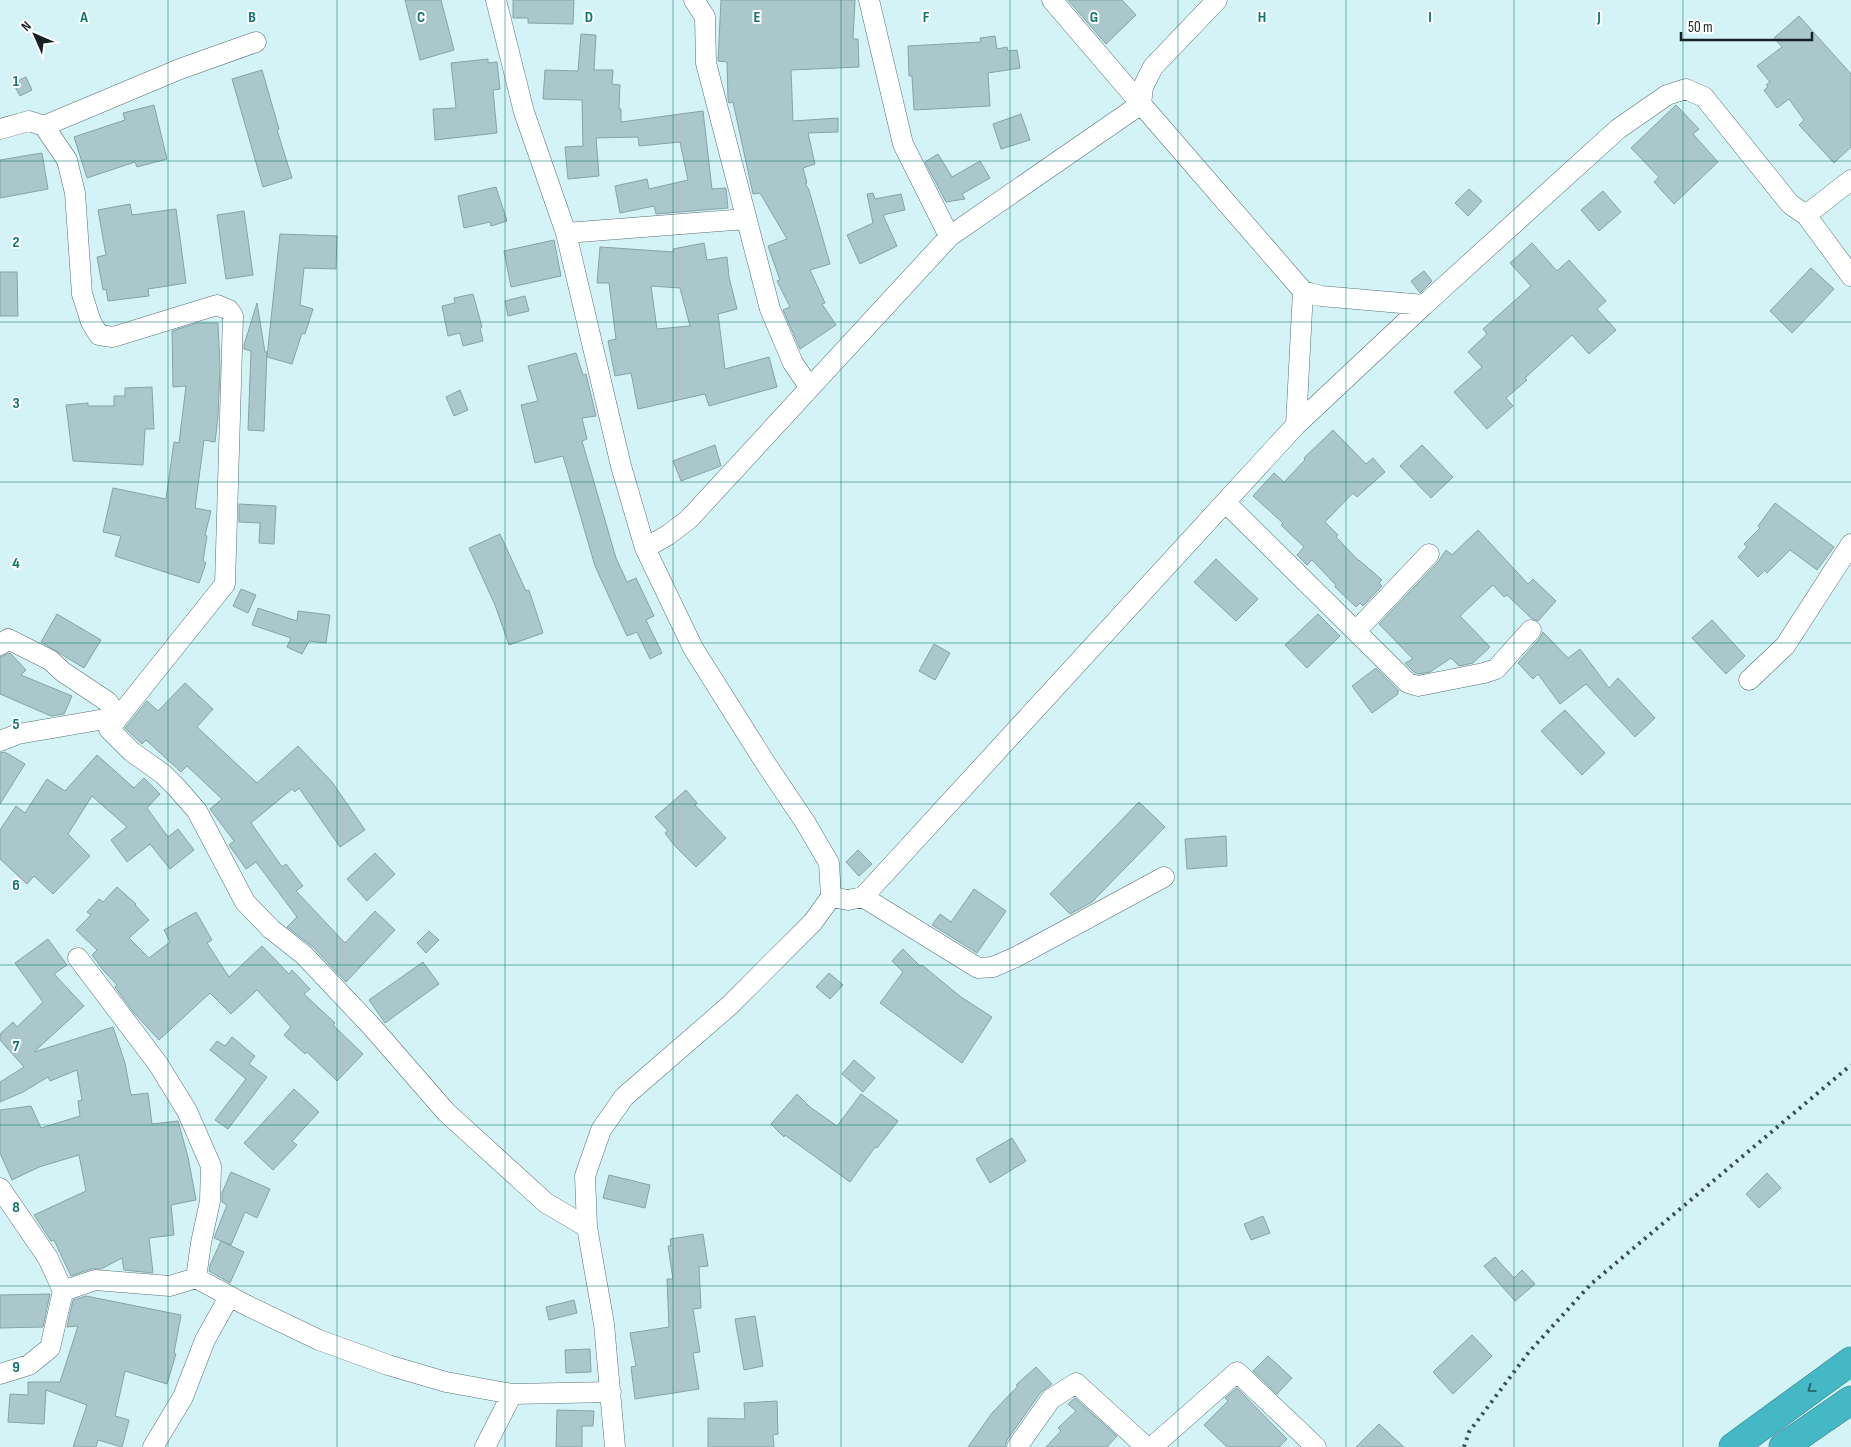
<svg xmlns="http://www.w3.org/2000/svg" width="1851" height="1447" font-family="'Sofia Sans Condensed',sans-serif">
<rect width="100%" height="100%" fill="#d4f3f7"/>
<path fill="#aac8cc" stroke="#86a3a6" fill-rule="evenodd" d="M405,0H441L454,50L420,60Z
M513,0H574L573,24L528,23V18H513Z
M721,0H855L853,39H858L859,67L791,70L793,121L838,118V132L808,133L815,164L803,168L807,183H805L809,190L830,264L810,270L825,303L822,304L836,325L800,349L783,310L790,307L777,281L780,280L768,246L787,239L760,193L753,194L733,102L729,103L728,100L727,62L718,61Z
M1068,0H1122L1136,15L1106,44Z
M1799,16L1851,74V147L1834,163L1799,125L1804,120L1789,99L1777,108L1764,90L1768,87L1766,85L1770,82L1757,66L1782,47L1774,38Z
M581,34L596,35L594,70H613L612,84L620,85L619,109H621V122L703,111L712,189L726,188L728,208L656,214L654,206L620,213L615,186L647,179L649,189L688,180L680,142L639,146L638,137L596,138L599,176L568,179L565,147L583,146L582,100L543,99L545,70L578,71Z
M995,36L997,49L1007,47L1008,51L1017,50L1020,68L988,73L990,106L914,110L912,76H909L908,46L981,42L980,38Z
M488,59V63L497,62L500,89L493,90L497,133L435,140L433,109L456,108L451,63Z
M262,70L279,129L277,130L292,178L263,187L232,79Z
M26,77L32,90L20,96L13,83Z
M154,105L167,159L137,167L135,162L87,178L74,137L125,120L123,113Z
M1676,105L1699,129L1693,134L1718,162L1674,204L1654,182L1659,177L1631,148Z
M1021,114L1030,140L1001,149L993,124Z
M42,153L48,189L0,198V160Z
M938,154L952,177L980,161L990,178L962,194L965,199L946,202L925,162Z
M496,187L507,221L491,226L490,222L464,228L458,196Z
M1469,189L1482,201L1468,216L1455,203Z
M1603,191L1621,212L1599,231L1581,210Z
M873,193L875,199L901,194L905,210L883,215L897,246L860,264L847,235L873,223L867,194Z
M130,204L132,215L176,209L186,283L148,289L149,296L108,301L106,289L103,290L97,257L106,255L98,210Z
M244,211L253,275L226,279L217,215Z
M280,234L337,236L336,269L304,268L300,305L313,309L305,334L302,333L292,364L267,357Z
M554,240L561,276L511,287L504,251Z
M704,243L707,260L727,257L729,277L737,309L718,314L725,369L769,357L777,387L709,406L705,394L638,409L631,373L615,376L608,341L616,339L609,283H597L600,247L674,252L673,249ZM651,286L680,288L690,326L657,329Z
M1532,243L1557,271L1569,260L1606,301L1597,309L1616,330L1589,354L1572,335L1525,378L1527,380L1506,398L1513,406L1487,429L1454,392L1482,367L1468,352L1487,334L1483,329L1531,286L1510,263Z
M1811,268L1834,289L1792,333L1770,311Z
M1424,271L1432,281L1420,293L1411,281Z
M0,272H17L18,316H0Z
M473,294L482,327L480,328L483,341L463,346L460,333L448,336L442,306L455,303L454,298Z
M525,296L529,311L508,316L505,301Z
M257,303L265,352H267L264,431L248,430L251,351L244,349V345Z
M197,323H218L220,368L218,416L215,442L204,440L195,508L211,511L205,535L207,536L203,561L206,563L199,583L115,556L121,536L103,532L113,488L166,499L174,442L179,443L186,386L173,387L172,331Z
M576,353L583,375L586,374L596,416L582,418L587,439L582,441L616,558L627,582L636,578L654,616L646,620L662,653L650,659L637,632L627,636L595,566L563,456L535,463L521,405L538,401L528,366Z
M152,387L154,429H145L143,465L73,461L66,405L88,403V406H114V396H125V388Z
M460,390L468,410L454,416L446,397Z
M1333,430L1366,464L1373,458L1385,472L1357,497L1353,493L1325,522L1338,535L1336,537L1359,561V560L1382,580L1379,583L1382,586L1363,606L1360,603L1356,607L1335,587L1336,585L1312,560L1307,565L1297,555L1304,547L1281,525L1283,523L1253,496L1274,473L1284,482L1305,460L1304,458Z
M715,445L721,466L681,481L673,461Z
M1422,445L1453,477L1431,498L1400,466Z
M1775,503L1834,547L1817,570L1790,550L1767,573L1765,570L1758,577L1738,557L1747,547L1744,544L1760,528L1758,526Z
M239,504L276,506L274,544L259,543L260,523L239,522Z
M1478,530L1528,584L1533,579L1556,601L1538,621L1531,618L1507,595L1504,597L1493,585L1460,616L1490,647L1473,663L1459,666L1451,658L1430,672L1419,674L1414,672L1405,663L1413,659L1379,624L1438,562L1446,550L1452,555Z
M500,534L526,591L529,590L543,633L509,645L495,605L469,548Z
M1216,559L1258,599L1236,621L1194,582Z
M241,589L256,595L248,613L233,606Z
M258,608L297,621L298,611L330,615L326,643L309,641L302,654L287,647L291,638L252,625Z
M57,614L101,640L84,668L41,642Z
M1318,614L1340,636L1307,668L1285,645Z
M1712,620L1745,656L1726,674L1692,638Z
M1543,632L1568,658L1580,649L1609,688L1618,678L1655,718L1635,737L1586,684L1560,704L1538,674L1533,679L1518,663L1540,638Z
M934,644L950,653L935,680L919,671Z
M10,653L26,670L21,675L72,696L64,714L51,716L0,694V657Z
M1376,668L1399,691L1397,692L1398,694L1372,713L1352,686Z
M185,683L213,709L197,727L257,783L298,746L332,782L365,830L340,847L299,788L295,792L292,789L251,823L282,867L286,864L303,886L296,891L345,943L375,911L395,930L346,982L313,947L287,927L297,917L256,862L246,869L229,845L234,841L210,809L222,799L187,766L181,772L146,740L142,744L125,728L147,701L158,711Z
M1565,710L1605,753L1582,775L1541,731Z
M5,752L25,764L0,804V753Z
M97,755L134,788L144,778L160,794L147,808L168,837L178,829L194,850L170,869L150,844L127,862L111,840L127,827L92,796L68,834L90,856L53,894L34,876L27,884L0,859V830L16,806L25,813L47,779L65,791Z
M686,790L697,803L695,805L726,838L696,867L674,845L665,833L668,831L655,817Z
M1139,802L1165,827L1092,902L1070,914L1050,894Z
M1226,836L1227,866L1187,869L1185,839Z
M858,850L872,864L859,876L846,862Z
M375,853L395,874L367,901L347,879Z
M117,887L136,904L135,905L149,920L129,938L149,958L170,942L164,930L196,912L212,940L207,943L229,977L262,946L289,974L292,970L310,989L304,994L335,1023L333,1025L363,1054L337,1081L307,1052L305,1054L284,1035L291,1027L257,990L231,1014L210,993L159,1040L134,1013L115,987L117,985L103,970L92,955L97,950L76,930L91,915L87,912L99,899L103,902Z
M974,889L1006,911L977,953L932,925L940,914L951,922Z
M429,931L439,940L426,953L417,943Z
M48,939L67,965L54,974L84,1006L34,1052L113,1027L125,1063L131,1095L148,1093L152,1124L178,1121L188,1157L196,1200L171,1205L174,1235L149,1238L153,1273L124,1270L122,1258L101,1269H91L71,1276L54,1240L51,1241L34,1215L86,1191L79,1155L39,1167L12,1180L0,1153V1110L31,1106L41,1128L80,1116L78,1101L82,1100L77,1070L50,1081L48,1077L23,1092L0,1102V1082L24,1067L0,1040V1034L13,1022L17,1027L43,1002L15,963Z
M903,949L920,966L922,965L961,997L992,1017L962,1063L880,1003L903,972L892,961Z
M423,962L439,984L385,1023L369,1000Z
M829,973L843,985L830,999L816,987Z
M232,1037L255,1056L249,1064L267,1077L228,1129L215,1120L246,1079L210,1050L217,1041L225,1046Z
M854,1060L875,1078L863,1092L842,1074Z
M294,1089L319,1112L292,1141L297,1145L273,1170L244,1143Z
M797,1094L810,1107L837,1126L861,1094L898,1121L877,1148L875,1147L850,1182L785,1135L784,1137L771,1124Z
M1012,1138L1026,1161L990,1183L976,1159Z
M231,1172L270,1189L257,1218L245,1212L231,1245L214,1238L227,1205L222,1202V1193Z
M1767,1173L1781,1188L1759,1208L1746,1194Z
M609,1175L650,1185L645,1208L603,1198Z
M1263,1216L1270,1233L1251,1240L1244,1224Z
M703,1234L708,1266L699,1267L701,1308L693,1309L700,1352L693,1353L699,1389L635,1399L631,1367L636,1366L630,1333L669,1327L667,1279H673L668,1246H671L670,1239Z
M221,1241L244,1252L230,1283L209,1271L210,1265Z
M1495,1257L1514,1278L1522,1270L1535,1284L1515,1301L1484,1266Z
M50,1294L43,1327L0,1328V1295Z
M86,1296L181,1315L174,1353L176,1354L167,1384L125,1371L115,1416L129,1420L122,1447L98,1440L96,1447H73L87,1405L46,1390L44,1424L8,1422L10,1394L28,1395V1382H60L78,1326L67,1327L73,1300Z
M574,1300L577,1313L549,1320L546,1307Z
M755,1316L763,1366L744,1370L735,1319Z
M1472,1335L1492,1356L1453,1394L1433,1372Z
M590,1349L591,1372L566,1373L565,1350Z
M1268,1356L1292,1378L1277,1394L1253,1371Z
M1036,1367L1052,1384L1041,1392L1007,1440L1005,1447H968L992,1413L1018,1386L1016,1385Z
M1237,1388L1287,1439L1279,1447H1227L1204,1425L1228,1401L1225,1398Z
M1075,1398L1117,1436L1107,1447H1046L1061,1431L1058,1428L1076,1411L1068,1404Z
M777,1401L778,1434L773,1435L774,1447H708V1418L745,1419L744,1403Z
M557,1410L594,1411L593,1426H582V1447H556Z
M1379,1424L1404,1447H1356Z"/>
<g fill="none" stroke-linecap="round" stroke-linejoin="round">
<g stroke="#567175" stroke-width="21">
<path id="minor" d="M496,0L524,112L566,233L621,466L645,548L693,648L766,764L805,822L829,863L831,897L813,922L729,1006L624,1097L601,1130L585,1176L587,1227L604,1324L615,1447
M694,0L705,17L706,63L770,309L793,363L810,388
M869,0L903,144L949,236
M1052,0L1141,104L1143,87L1153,67L1217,0
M44,126L180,69L256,42
M0,129L29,121L44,126L67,160L75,193L82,294L91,322L99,335L113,337L217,305L229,310L233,316L225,584L109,729
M1806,215L1851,276
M566,233L746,219
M1296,425L1303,291
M1226,503L1408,683L1418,686L1484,673L1496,669L1531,630
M645,548L668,535L689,519L950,236L1141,104L1303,291L1321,296L1424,305L1618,129L1667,95L1686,89L1704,97L1790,204L1806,215L1851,180
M1356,631L1429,554
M0,645L8,639L50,660L63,672L108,702L113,710L109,729L132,752L163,774L177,788L197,811L245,902L271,929L304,955L373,1028L446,1112L546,1203L587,1227
M1749,680L1785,646L1851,544
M0,741L18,734L111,718
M831,897L848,900L863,897L1296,425L1424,305
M863,897L978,968L993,967L1016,957L1164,877
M78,958L158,1064L187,1111L211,1166L210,1201L201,1243L196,1278
M0,1188L48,1258L63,1291L95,1280L170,1286L196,1278L246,1305L319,1340L388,1365L446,1382L512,1394L611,1392
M0,1374L29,1365L50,1348L63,1291
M153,1447L183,1397L205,1340L229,1297
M485,1447L512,1394
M1017,1447L1051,1399L1076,1383L1146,1447
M1152,1447L1237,1372L1316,1447"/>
</g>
<g stroke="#35848d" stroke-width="29">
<path id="highway" d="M1733,1447L1851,1361
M1783,1447L1851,1400"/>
</g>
<use href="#minor" stroke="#fff" stroke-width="20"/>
<use href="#highway" stroke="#45b8c5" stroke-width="28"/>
<path stroke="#3b4a4d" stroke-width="4" stroke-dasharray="2.5 5" stroke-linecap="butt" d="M1464,1447L1469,1432L1529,1352L1591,1284L1851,1065"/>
</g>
<defs><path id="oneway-chevron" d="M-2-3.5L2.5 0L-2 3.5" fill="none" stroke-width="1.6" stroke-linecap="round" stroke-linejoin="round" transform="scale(1.25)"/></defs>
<use stroke="#2c666c" href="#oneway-chevron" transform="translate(1811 1389) rotate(144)"/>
<path fill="none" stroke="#0f766e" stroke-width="1" stroke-opacity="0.55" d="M168,0V1447M337,0V1447M505,0V1447M673,0V1447M841,0V1447M1010,0V1447M1178,0V1447M1346,0V1447M1514,0V1447M1683,0V1447M0,161H1851M0,322H1851M0,482H1851M0,643H1851M0,804H1851M0,965H1851M0,1125H1851M0,1286H1851"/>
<g font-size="16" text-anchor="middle" font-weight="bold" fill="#0f766e" stroke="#fff" stroke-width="4" stroke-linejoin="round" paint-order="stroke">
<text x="84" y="22">A</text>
<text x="252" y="22">B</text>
<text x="421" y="22">C</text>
<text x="589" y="22">D</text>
<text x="757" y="22">E</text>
<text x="926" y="22">F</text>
<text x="1094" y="22">G</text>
<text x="1262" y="22">H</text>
<text x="1430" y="22">I</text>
<text x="1599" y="22">J</text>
<text x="16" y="86">1</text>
<text x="16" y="247">2</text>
<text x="16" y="408">3</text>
<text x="16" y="568">4</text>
<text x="16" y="729">5</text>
<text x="16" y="890">6</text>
<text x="16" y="1051">7</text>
<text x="16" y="1212">8</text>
<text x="16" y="1372">9</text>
</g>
<g transform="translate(35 35) rotate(315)" stroke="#ffffff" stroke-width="4" paint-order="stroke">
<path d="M0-4L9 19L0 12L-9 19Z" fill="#172224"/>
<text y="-8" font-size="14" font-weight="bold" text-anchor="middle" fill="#172224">N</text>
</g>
<path d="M1681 32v8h131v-8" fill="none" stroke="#172224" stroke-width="2.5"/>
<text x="1688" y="32" font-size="15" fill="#172224" stroke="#ffffff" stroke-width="4" paint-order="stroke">50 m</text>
</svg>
